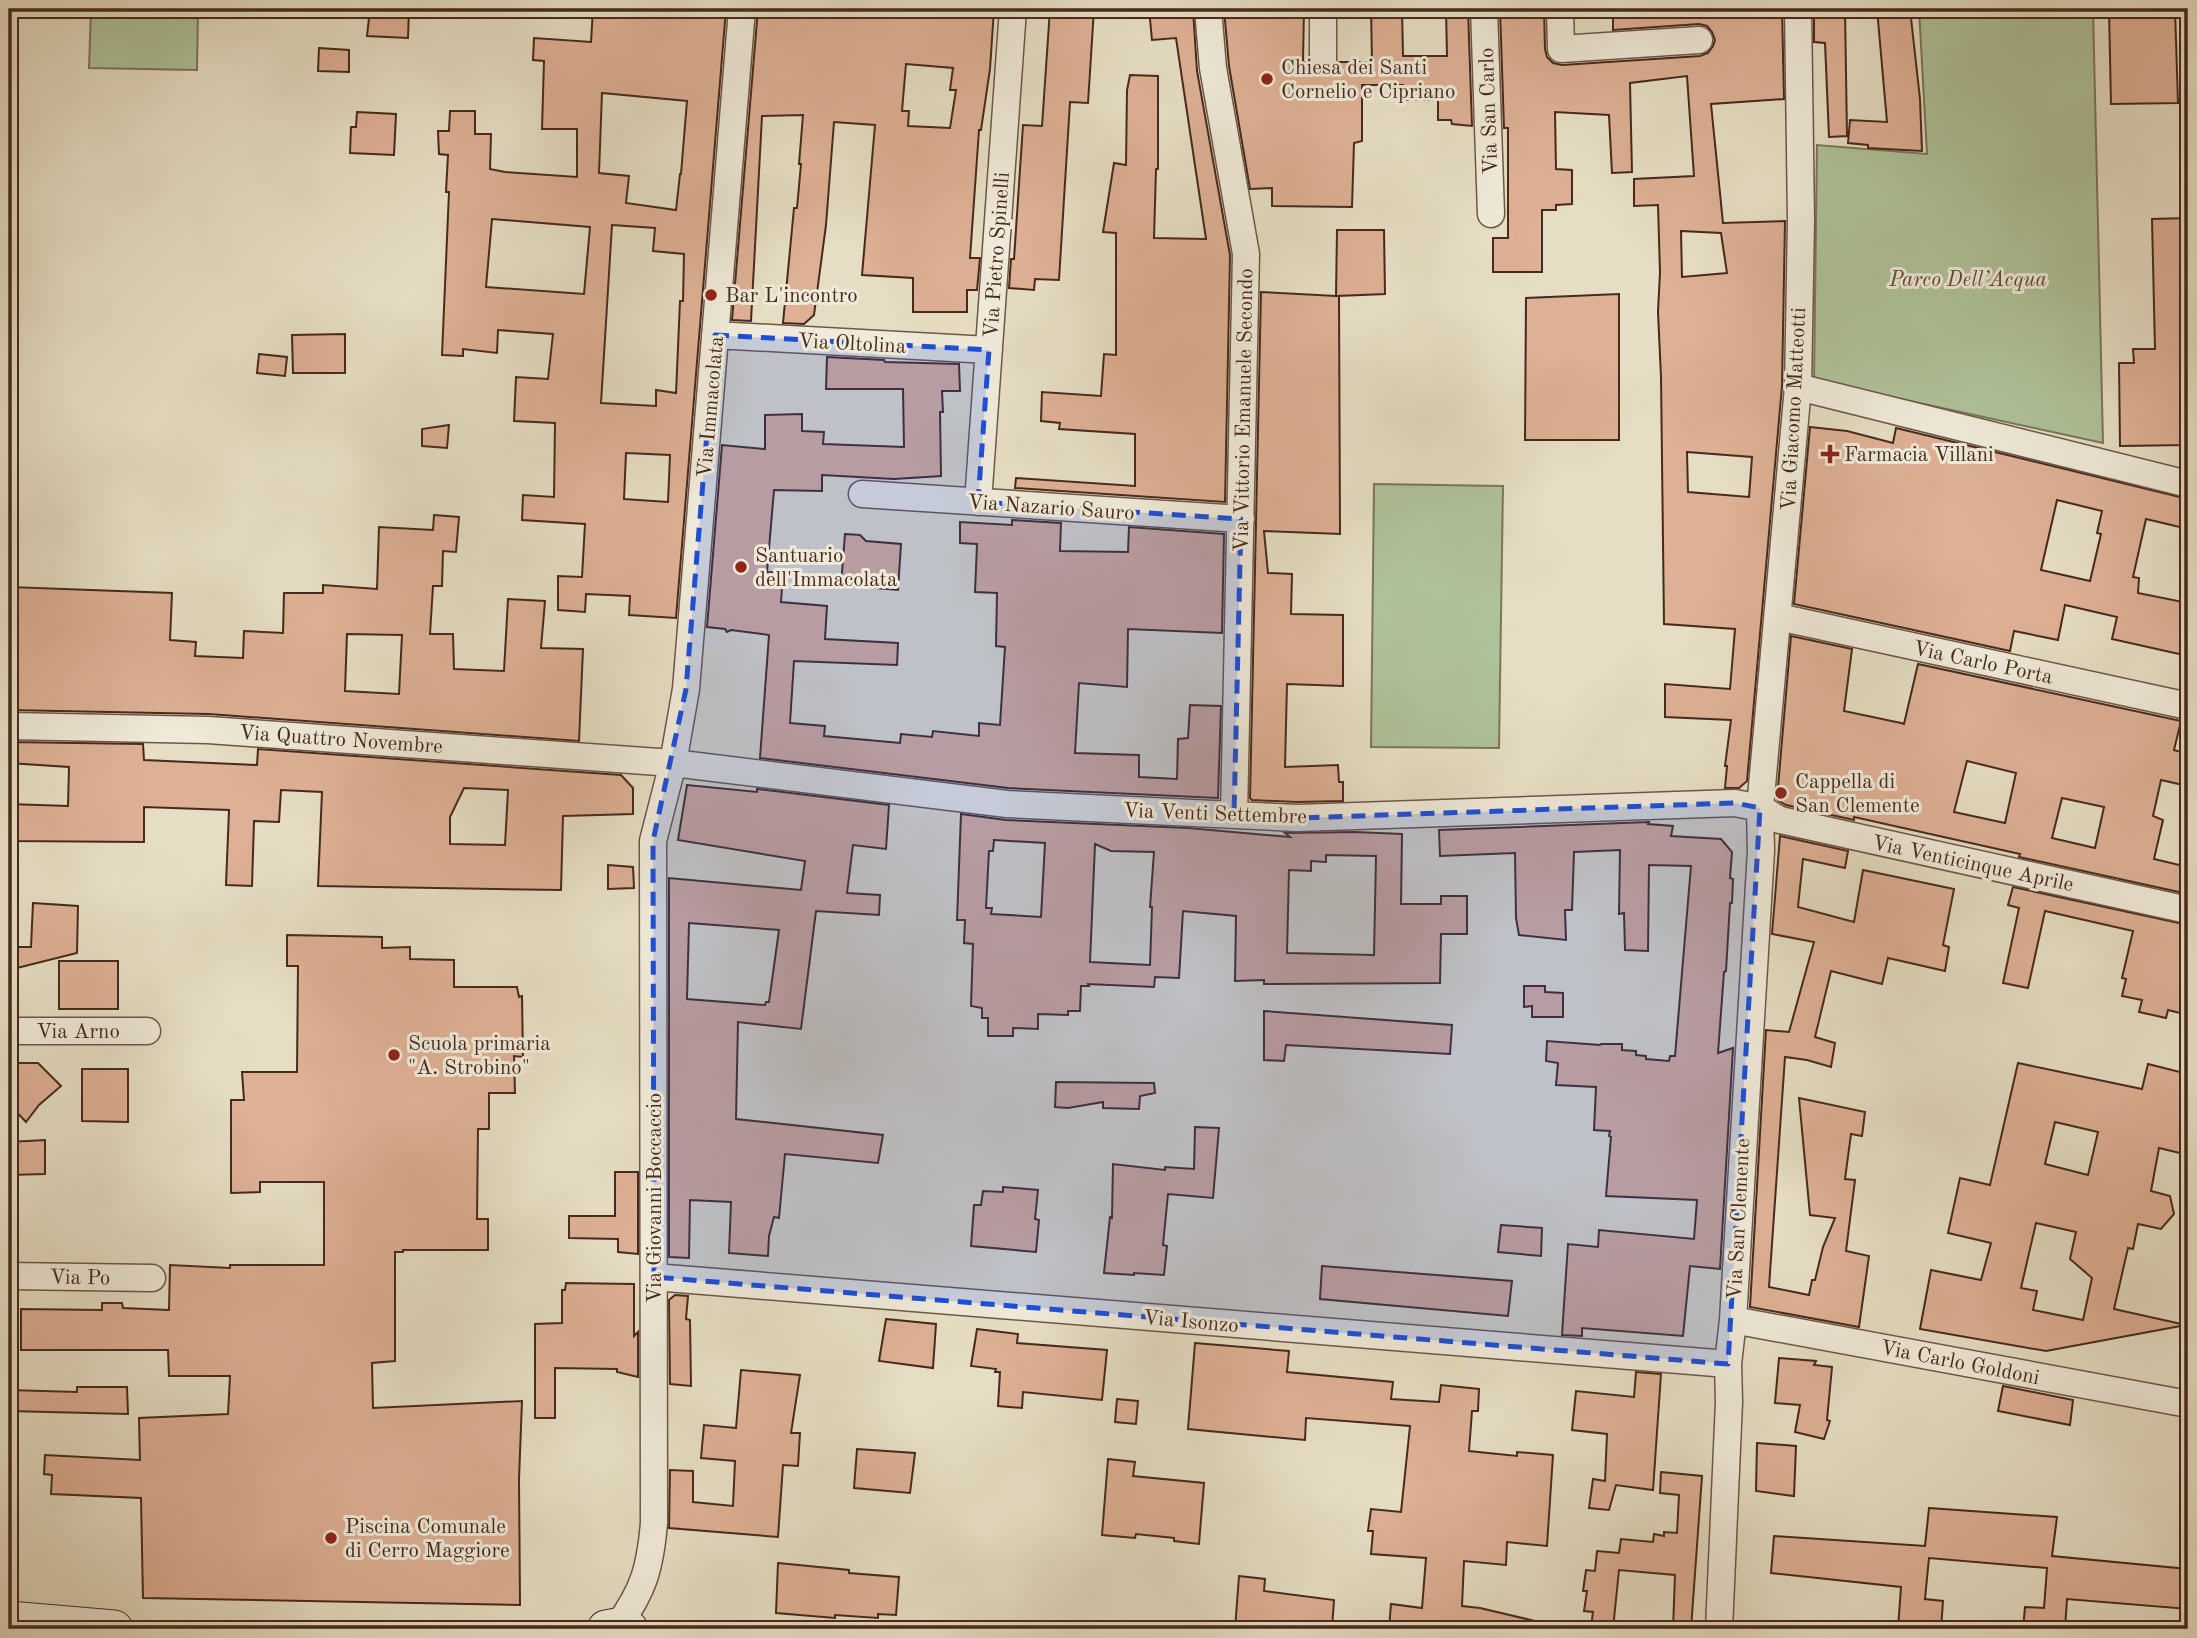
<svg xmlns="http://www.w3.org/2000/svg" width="2197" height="1638" font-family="'Old Standard TT',serif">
<rect width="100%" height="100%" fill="#e6dec4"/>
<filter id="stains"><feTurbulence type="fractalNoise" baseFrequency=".00286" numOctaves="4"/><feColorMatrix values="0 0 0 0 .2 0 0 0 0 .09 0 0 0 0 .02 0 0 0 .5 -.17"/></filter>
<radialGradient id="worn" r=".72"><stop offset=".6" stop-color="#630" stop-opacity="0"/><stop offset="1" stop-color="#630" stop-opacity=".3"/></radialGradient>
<path fill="#afc299" stroke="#7b765b" stroke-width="2" d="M91,9H198L197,70L89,68Z
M1919,9H2093L2103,443L1814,380L1817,145L1927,154Z
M1374,484L1503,486L1499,748L1371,747Z"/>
<path fill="#deb095" stroke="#47291d" stroke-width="2" fill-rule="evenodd" d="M370,9H409L408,38L367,36Z
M593,9H726L676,618L629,615L630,596L586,594L585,612L558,610V576L582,577L585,524L522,520L523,495L554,497L555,423L514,421L516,377L548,379L553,334L498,330L497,353L463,349V356L442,355L449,192H446L448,155L439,154L438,131H449L450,111H475V134H491L490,169L505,172L577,177V129H542L544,61L533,60L534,38L591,42ZM602,93L687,101L681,174H680L676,210L626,203L629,176L599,173ZM492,219L590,227L584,294L486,287ZM612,225L655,228L653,251L684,254L683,301H680L676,393L656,390V406L601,403ZM626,453L670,455L668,502L624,499Z
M758,9H994L990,69L981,130H979L970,258H980L977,290H967V312H913V278L862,275L875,125L834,122L826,225L814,315L804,324L783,323L794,208H797L801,164H799L803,115L762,116L751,321L732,320ZM906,64L953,68L950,90H956L950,128L908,126L909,111H902Z
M1050,9H1094L1088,103L1070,102L1059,280L1035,279L1034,290L1009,288L1011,259H1014L1023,125L1042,126Z
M1149,9H1193L1197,71L1230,255L1225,502L1015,488L1016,478L1135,486V434L1059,429L1060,423L1041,421L1042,392L1101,396L1104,354L1116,355V233L1103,232L1114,163L1126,165L1127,90L1130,75L1158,76V169H1156L1154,238L1206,239L1176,38L1152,40Z
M1224,9H1304L1303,62H1308L1315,72L1322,75L1331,72L1338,62H1372L1371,9H1402L1403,56H1447L1446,9H1468L1472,126L1452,124L1451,120H1438V100H1402L1403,85H1362V141L1354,143L1352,207L1272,206V188L1250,189L1229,66Z
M1500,9H1544L1545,49L1547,57L1553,63L1562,65L1700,56L1708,53L1713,46L1715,40L1712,32L1707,26L1699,24L1613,30V9H1782L1784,99L1711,104L1723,223L1785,221L1782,386L1747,781L1739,788H1725L1727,766H1725L1731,720L1665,717V684L1730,689L1735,629L1664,624L1661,377L1658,312L1660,272L1658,205L1634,206V179L1694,176L1687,76L1630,83L1632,172L1612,173L1609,115L1555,112L1556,169L1572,170V204L1556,205V210H1542V272H1493V238H1508V128H1504ZM1681,231L1721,233L1727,273L1682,277ZM1687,452L1752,457L1749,497L1688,492Z
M1814,9H1845L1847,136L1829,137L1825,43L1814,42Z
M1877,9H1910L1920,99L1922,151L1868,148V145L1848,143L1850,120L1887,122Z
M2109,9H2175L2178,103L2111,104Z
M319,48L349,50V72L318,71Z
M357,112L396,114L394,155L350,153L351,127H356Z
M2188,218V445L2120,446L2119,363H2134L2133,349H2155L2152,219Z
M1337,230H1384L1385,294L1336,296H1339L1340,534L1264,531L1268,573L1292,574L1291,614L1343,615V686L1287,684L1285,767L1338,765L1339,782H1343V801L1297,802L1252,800L1250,798L1261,292L1336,296Z
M1619,294V440H1525L1526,298Z
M345,334V373H293L292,335Z
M259,354L287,357L285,376L257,373Z
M827,357L884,360L885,362L959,364L960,391H942L943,412H940L941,476L894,479L822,475V491L774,490L767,572L783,573L781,602L827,606L825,639L898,643L897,665L794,661L790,723L825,726L824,736L900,743L901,734L932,737L933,731L979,736V723L1000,725L1005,647L996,646L997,593L975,592L977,544L960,543V522L1012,525V520L1061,523L1060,551L1128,552L1129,527L1224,534L1222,633L1128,629L1127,687L1079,683L1075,753L1139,755V777L1177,779L1178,739L1188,738L1190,705L1221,706L1218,798L1008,788L760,758L769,635L731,630L727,632L725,629L707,627L722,445L765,449V415L802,414V431L824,432L823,444L904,447L903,389H826Z
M449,425L447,448L422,446V429Z
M1810,427L1847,431L1893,443L1896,428L2188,499V529L2146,519L2133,577L2139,578L2138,593L2188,603V656L2112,639L2117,617L2065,605L2058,640L2014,631L2010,651L1794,604ZM2057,500L2102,511L2097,533L2101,534L2090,581L2041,570Z
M434,515L459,517L456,552L443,551L442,586H433L430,634H453L454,669L504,671L508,599L545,601L541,648L583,649L579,741L209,714L9,710L10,587L172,593L170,640L196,642L195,656L243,658L244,631L283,633L284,593H323V585L377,589L379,527L433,530ZM347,634L402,635L399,694L345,691Z
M845,534L860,535L866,541L901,544L898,590L841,585Z
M1791,636L1852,649L1844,711L1901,723L1904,724L1918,664L2181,721L2174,750L2188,754V764L2183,785L2161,780L2153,816L2163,820L2154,859L2188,867V894L2019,857L2020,854L1854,817V820L1786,805L1779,801L1777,799ZM1967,761L2016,773L2005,823L1954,812ZM2062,798L2104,807L2095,848L2052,838Z
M9,742L143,744L144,760L257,765L258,749L621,775L633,788V814L563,816L561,890L318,886L322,792L281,790L279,822L254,821L252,886L226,885L229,810L144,807V842L9,841V804L68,806L69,767L9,763ZM464,788L508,790L505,845L450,844V817Z
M687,785L757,792V789L889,805L886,849L853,845L847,893L880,895L879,915L816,911L801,1029L738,1022L736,1119L883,1135L878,1163L785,1154L779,1218L774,1217L769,1236L768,1256L729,1253L731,1202L690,1200L689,1258L669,1257V878L801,890L805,861L678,840ZM689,923L779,930L769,1002H766L765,1005L687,999Z
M961,814L1006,820L1188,828L1290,837L1285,833L1355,832L1402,834L1401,904H1441V896H1467V934H1441L1440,983L1264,984V980L1235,981L1236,916L1183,911L1179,978L1155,977L1154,987L1088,984L1089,986H1081L1080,1011H1068V1015L1038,1014V1029L1013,1028V1036H988V1018H982V1008L971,1006L973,944L964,943L965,920H957ZM994,840L1045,843L1041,917L991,914L992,908H986L989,851H993ZM1095,844L1111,851L1154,852L1150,907H1152L1150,965L1090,962ZM1326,855L1376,856L1374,955L1287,953L1289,870L1311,871V861L1326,862Z
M1649,822L1648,824L1673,826L1671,836L1721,839L1732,852L1730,878L1733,879L1732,903H1730L1726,971L1724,972L1718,1053L1733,1048L1720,1269L1690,1266L1683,1336L1582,1328V1336L1562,1335L1568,1244L1598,1247L1599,1230L1694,1239L1697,1200L1606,1196L1611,1137L1609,1136L1610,1131L1594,1130L1596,1087L1556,1085L1558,1063L1546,1061L1547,1041L1600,1045L1601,1044H1622V1050L1636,1051V1055L1646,1056V1059L1669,1061L1670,1056H1675L1691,866L1649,865L1648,951L1625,950L1624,913L1619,914L1620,850L1574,852L1572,910H1565L1566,940L1519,935L1516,918L1515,853L1440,856L1439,830Z
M1780,836L1848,851L1845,868L1803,859L1798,907L1854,922L1863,870L1954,889L1943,945L1949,947L1945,971L1888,958L1882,984L1831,971L1815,1037L1835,1043L1831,1067L1807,1060L1785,1057L1769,1287L1809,1295L1812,1280H1815L1823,1247L1835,1218L1810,1215L1799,1098L1865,1112L1862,1136L1851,1134L1845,1179L1855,1180L1846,1251L1869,1256L1859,1327L1750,1307L1766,1030L1789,1032L1814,942L1772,934Z
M608,865L633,867L634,888L608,889Z
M2013,887L2188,925V1015L2168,1010L2166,1018L2139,1012L2142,1000L2122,996L2126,979L2122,978L2133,931L2045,911L2028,988L2003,983L2019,908L2008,905Z
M33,903L78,906L77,953L9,970V947H31Z
M287,935L382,937V948L410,947V959L454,960V987H517L519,997L522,996L523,1057L514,1056L515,1093H489V1129H478L477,1219H488V1250H403V1252H395V1361L372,1363L373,1408L522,1401L519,1479L520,1605L143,1598L141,1498L51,1494L52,1475L44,1474L45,1455L140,1460L139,1418L228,1414L230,1376H169L168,1350H21V1309L102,1310V1303H122L123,1308L169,1310L170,1265L230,1268V1265H324V1182H260V1192L231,1193V1100H244L242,1072H297L298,966H287Z
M59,961H118V1009H59Z
M1524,986H1545V992L1563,993V1017H1532V1006L1524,1007Z
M1264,1011L1452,1025L1450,1054L1286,1045L1284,1061L1264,1060Z
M9,1063H38L61,1086L39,1105L26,1122L9,1104Z
M2018,1063L2142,1089L2148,1064L2188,1074V1155L2159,1148L2151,1191L2170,1196L2174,1214L2161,1229L2138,1224L2133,1249L2128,1248L2114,1309L2186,1325L2046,1351L1920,1329L1931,1270L1981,1280L1991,1243L1948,1233L1960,1178L1990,1185ZM2055,1122L2098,1132L2088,1175L2045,1164ZM2036,1223L2076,1232L2070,1259L2092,1278L2083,1320L2033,1310L2037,1291L2021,1288Z
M82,1069H128V1122L82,1121Z
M1056,1082L1154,1083L1155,1093L1140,1096L1139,1109L1103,1108V1102L1068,1108L1055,1107Z
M1195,1127L1219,1128L1213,1198L1168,1194L1163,1245L1167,1246L1164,1275L1134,1273V1275L1104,1273L1110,1217L1112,1218L1113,1164L1165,1170V1167L1194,1169Z
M45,1140V1174L9,1175V1142Z
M615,1172H638V1254L618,1252V1239L569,1238V1216H615Z
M1003,1187L1038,1190L1035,1219L1039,1220L1036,1252L971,1246L974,1205H981L983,1191L1003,1192Z
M1501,1225L1542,1228L1541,1256L1498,1252Z
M1322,1266L1512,1281L1508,1316L1320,1299Z
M566,1283L634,1284V1336L638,1332V1377L617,1372V1369L555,1368V1418H535V1324L562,1323V1290H565Z
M675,1295L688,1296L686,1319L690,1320L691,1386L670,1384L669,1300Z
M886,1319L936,1324L933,1368L879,1361Z
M977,1329L1018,1334L1017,1343L1107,1350L1102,1400L1023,1392L1022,1408L998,1406L1000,1372H995L996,1369L971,1366Z
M1195,1343L1289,1351L1287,1372L1393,1382L1391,1399L1439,1402L1441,1385L1479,1389L1478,1411H1472L1469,1451L1517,1456V1452L1553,1455L1547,1546L1507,1542L1506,1565L1464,1561L1462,1606L1480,1608L1535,1621L1534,1629H1389L1391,1604L1422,1608L1426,1558L1371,1554L1373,1531H1368L1371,1509L1401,1512L1410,1426L1306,1418L1305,1440L1188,1429Z
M1779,1358L1816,1361L1814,1365L1832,1367L1827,1420L1830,1421L1824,1439L1795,1432L1800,1405L1775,1403Z
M741,1370L800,1375L791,1433H800L798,1466L783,1465L778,1537L669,1528L670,1470L693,1471V1502L733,1506L735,1461L701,1458L704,1425L736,1428Z
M1636,1372L1661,1374L1653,1490L1616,1485L1609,1510L1589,1508L1593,1479L1605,1481L1607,1434L1572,1430L1576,1391L1634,1397Z
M2003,1386L2073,1400L2070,1425L1998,1411Z
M77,1387H127L128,1414L9,1411V1390L77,1392Z
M1117,1399L1138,1401L1136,1424L1115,1422Z
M1757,1443L1796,1446L1794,1496L1756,1491Z
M857,1449L915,1453L910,1493L854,1488Z
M1108,1459L1135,1462L1133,1476L1204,1483L1199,1544L1174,1541V1538L1136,1534L1135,1538L1102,1535Z
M1661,1472L1702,1476L1691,1629H1673L1675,1575L1619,1570L1613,1629L1591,1627L1593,1612L1584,1611L1587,1591H1583L1586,1570L1595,1571L1597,1551L1619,1553L1621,1539L1653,1542L1654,1534L1664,1536V1532L1677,1533L1679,1495L1660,1493Z
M1929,1508L2057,1517L2052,1556L2188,1569V1609L2067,1599L2065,1629H2023L2025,1607L2044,1608L2047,1568L1929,1558L1925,1599L1943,1601L1941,1629H1898L1901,1587L1771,1573L1774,1536L1925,1546Z
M778,1563L849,1570V1573L899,1577L896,1615L878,1614V1618L835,1615V1618L776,1613Z
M1239,1576L1265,1579L1264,1591L1334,1600L1332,1629H1235Z"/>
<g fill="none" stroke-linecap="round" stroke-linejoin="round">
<g stroke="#6f5647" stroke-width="29">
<path id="street" d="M1208,9L1213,68L1246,254L1234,815
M1323,9V59
M1484,9L1491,214
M1560,9L1561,49L1699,40
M715,335L989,350
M1798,387L2188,484
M862,494L1241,519
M978,502L1013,9
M1778,617L2188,706
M9,726L208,730L673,763L1007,804L1297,818L1735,803L1760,808L1780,820L2188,910
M9,1031H147
M9,1276L152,1278
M654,1277L1728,1364
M1733,1320L2188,1404
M617,1627C644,1590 650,1568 654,1523L653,841L673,763L686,689L742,9
M1719,1629L1729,1402L1728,1364L1733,1320L1761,851L1760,808L1798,387L1801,220L1798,9"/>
</g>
<g stroke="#47291d" stroke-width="39">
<path id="secondary" d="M9,1620L114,1629
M606,1629L617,1627L629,1629"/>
</g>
<use href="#street" stroke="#efead9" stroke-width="26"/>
<use href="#secondary" stroke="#efead9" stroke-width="37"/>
</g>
<path fill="#1d4ed8" fill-opacity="0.2" stroke="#1d4ed8" stroke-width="5" stroke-dasharray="14 9" stroke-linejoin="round" d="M715,335L989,350L978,502L1241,519L1234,815L1297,818L1735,803L1760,808L1728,1364L654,1277L653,841L686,689Z"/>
<g fill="#8f2418" stroke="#efead9" stroke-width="2.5">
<circle cx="1267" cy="79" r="7"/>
<circle cx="711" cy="295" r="7"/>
<path d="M1826.5 443.5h7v7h7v7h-7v7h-7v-7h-7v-7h7z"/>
<circle cx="741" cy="567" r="7"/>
<circle cx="1781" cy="793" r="7"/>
<circle cx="394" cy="1055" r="7"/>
<circle cx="331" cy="1538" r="7"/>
</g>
<g text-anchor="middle" stroke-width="6" stroke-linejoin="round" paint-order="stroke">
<g font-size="21" fill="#47291d" stroke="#efead9" text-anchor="start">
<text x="1281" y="74">Chiesa dei Santi<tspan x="1281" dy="24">Cornelio e Cipriano</tspan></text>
<text x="725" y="302">Bar L'incontro</text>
<text x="1844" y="461">Farmacia Villani</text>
<text x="755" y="562">Santuario<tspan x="755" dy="24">dell'Immacolata</tspan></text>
<text x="1795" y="788">Cappella di<tspan x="1795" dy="24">San Clemente</tspan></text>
<text x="408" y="1050">Scuola primaria<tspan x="408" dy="24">"A. Strobino"</tspan></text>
<text x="345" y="1533">Piscina Comunale<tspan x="345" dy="24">di Cerro Maggiore</tspan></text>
</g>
<g font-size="21" fill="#47291d" stroke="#efead9">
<text transform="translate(1488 111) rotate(-92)" y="7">Via San Carlo</text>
<text transform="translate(996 255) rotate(-86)" y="7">Via Pietro Spinelli</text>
<text transform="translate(852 343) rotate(3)" y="7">Via Oltolina</text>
<text transform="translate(710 407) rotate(-85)" y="7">Via Immacolata</text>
<text transform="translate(1793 409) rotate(-87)" y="7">Via Giacomo Matteotti</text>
<text transform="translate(1243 410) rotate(-89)" y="7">Via Vittorio Emanuele Secondo</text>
<text transform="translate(1051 507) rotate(4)" y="7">Via Nazario Sauro</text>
<text transform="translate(1983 662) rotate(12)" y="7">Via Carlo Porta</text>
<text transform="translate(341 739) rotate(4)" y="7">Via Quattro Novembre</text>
<text transform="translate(1215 813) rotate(2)" y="7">Via Venti Settembre</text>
<text transform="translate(1973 863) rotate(12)" y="7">Via Venticinque Aprile</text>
<text x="78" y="1038">Via Arno</text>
<text transform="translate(654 1198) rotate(-90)" y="7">Via Giovanni Boccaccio</text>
<text transform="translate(1738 1219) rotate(-87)" y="7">Via San Clemente</text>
<text transform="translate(80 1277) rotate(1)" y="7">Via Po</text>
<text transform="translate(1191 1321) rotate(5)" y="7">Via Isonzo</text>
<text transform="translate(1960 1362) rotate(11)" y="7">Via Carlo Goldoni</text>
</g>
<g font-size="21" font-style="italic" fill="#5c4836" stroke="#efead9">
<text x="1968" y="286">Parco Dell’Acqua</text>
</g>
</g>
<rect width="2197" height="1638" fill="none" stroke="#e6dec4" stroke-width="35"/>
<rect x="10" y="10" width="2176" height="1617" fill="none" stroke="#47291d" stroke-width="3.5"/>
<rect x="18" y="18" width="2162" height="1603" fill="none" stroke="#47291d" stroke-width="2"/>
<rect width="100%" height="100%" filter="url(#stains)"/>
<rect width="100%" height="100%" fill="url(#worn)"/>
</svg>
